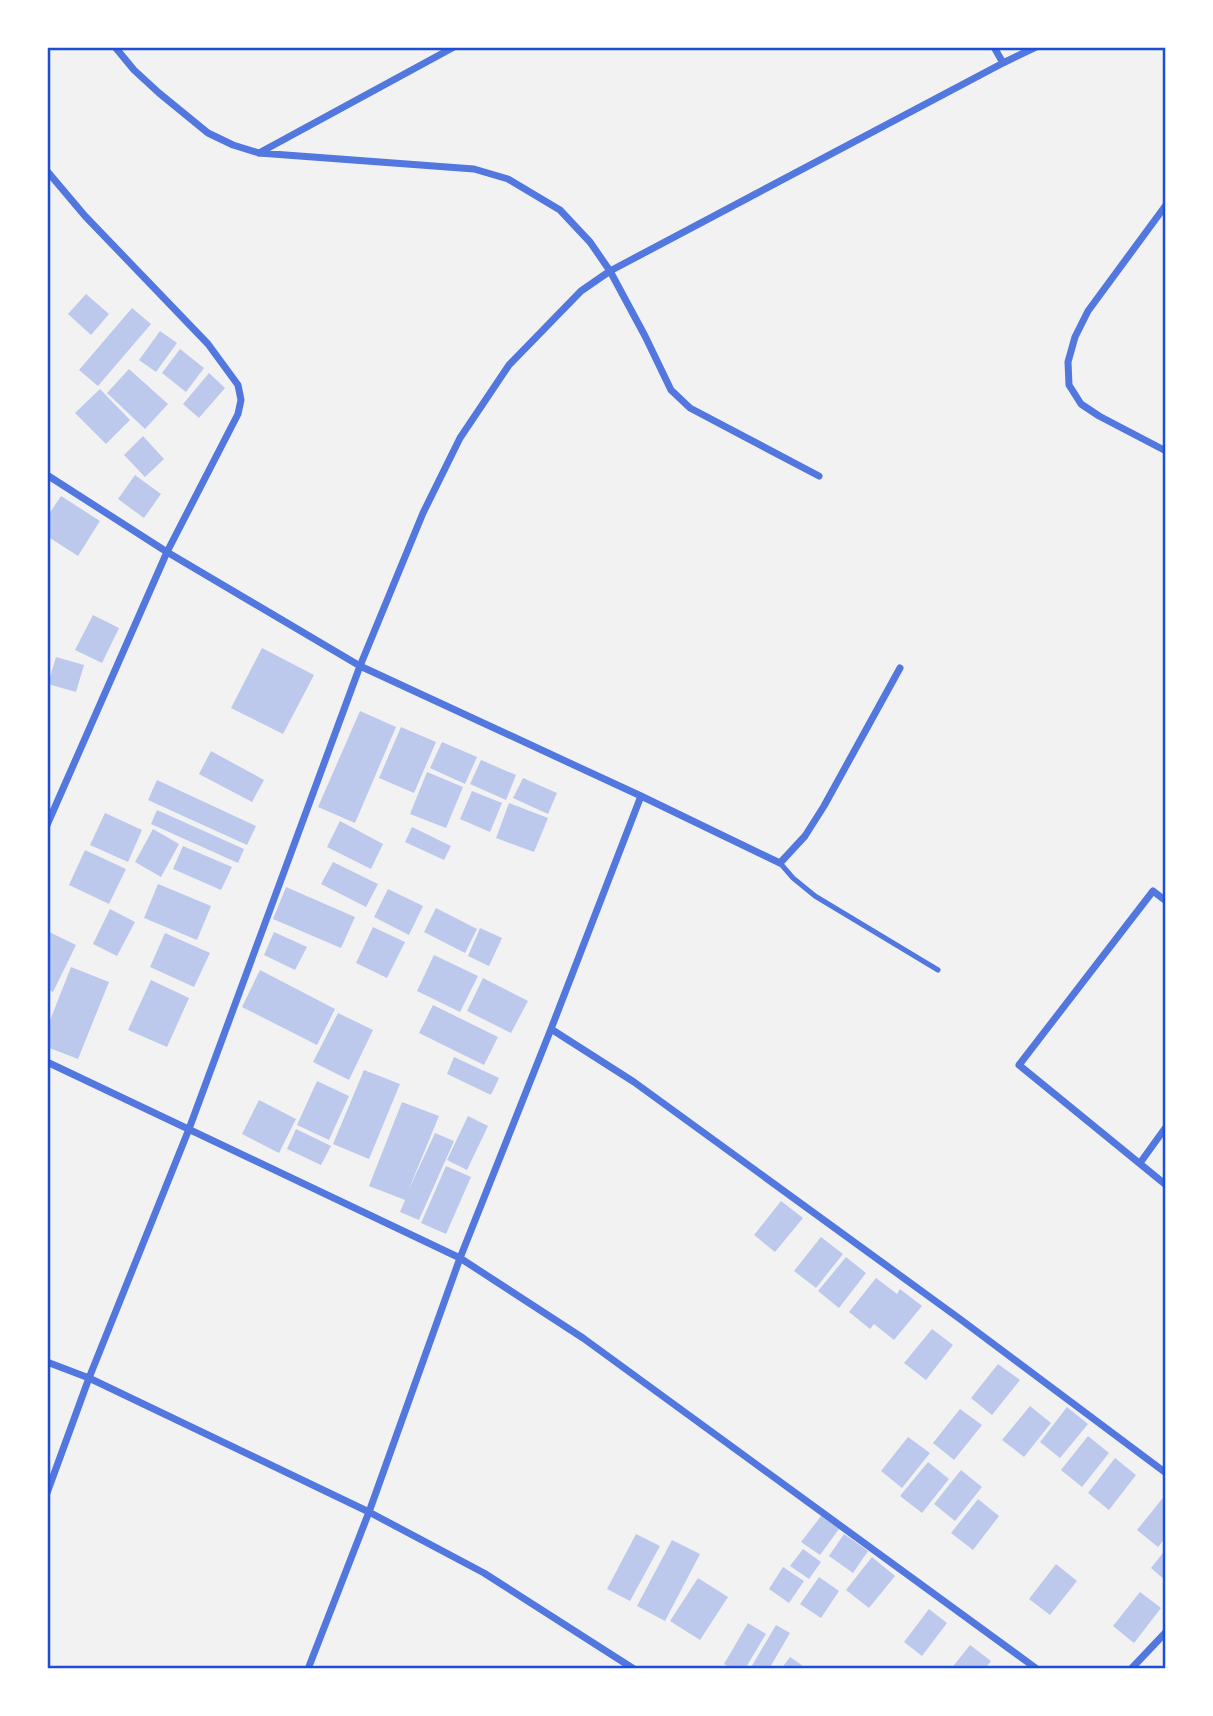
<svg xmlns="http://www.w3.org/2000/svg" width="1213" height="1716" font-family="'Exo 2',sans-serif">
<rect width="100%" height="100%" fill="#f2f2f2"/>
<path fill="#bdc9ec" d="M86,294L109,314L91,335L68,314Z
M132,308L151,324L98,386L79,370Z
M160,331L177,343L156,372L139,360Z
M180,349L204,368L186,392L162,373Z
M129,369L168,404L145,429L107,393Z
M209,373L225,388L199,418L183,404Z
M100,389L130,420L106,444L75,413Z
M143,436L164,459L145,477L124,455Z
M135,475L161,494L144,518L118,499Z
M61,496L100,521L78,556L47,536V517Z
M93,615L119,628L102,663L75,650Z
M262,648L314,675L283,734L231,708Z
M56,657L84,665L76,692L48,684Z
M360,711L396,727L355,823L318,807Z
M401,727L436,742L414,793L379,778Z
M442,742L477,757L465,784L430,768Z
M211,751L264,780L252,802L199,774Z
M481,760L516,775L506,800L470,784Z
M427,772L463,787L446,828L410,814Z
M523,778L557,793L548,814L513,798Z
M157,780L256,826L247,845L148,800Z
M472,791L502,803L490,832L460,819Z
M509,803L548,818L534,852L496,838Z
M157,810L244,849L238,863L151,824Z
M105,813L142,830L128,862L90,845Z
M340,821L383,844L371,869L327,847Z
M412,827L451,846L444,860L405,842Z
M153,829L179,844L161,877L135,862Z
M183,846L232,867L221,890L173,869Z
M85,850L126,869L109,904L69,885Z
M333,862L378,884L366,907L321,884Z
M158,884L211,906L197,940L144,918Z
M286,887L355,917L341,948L273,919Z
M388,889L423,906L409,935L374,917Z
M436,908L477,929L465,953L424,932Z
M110,909L135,922L117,956L93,944Z
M373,927L405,942L387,978L356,963Z
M480,928L502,938L489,966L468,956Z
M47,931L76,945L53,992L47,989Z
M274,932L307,947L295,970L264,955Z
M165,933L210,953L194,987L150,967Z
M434,955L478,976L460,1012L417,991Z
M71,967L109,982L78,1059L47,1047V1028Z
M260,970L335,1009L317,1045L242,1007Z
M483,978L528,1001L511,1033L467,1011Z
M151,980L189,998L167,1047L128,1030Z
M433,1005L498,1037L484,1065L419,1033Z
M338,1013L373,1030L349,1080L313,1062Z
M454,1057L499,1078L491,1095L447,1074Z
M364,1070L400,1084L369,1159L333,1144Z
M317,1081L349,1096L329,1140L297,1125Z
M259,1100L296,1119L279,1153L242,1134Z
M402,1102L439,1116L408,1191L435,1133L454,1141L419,1220L400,1212L405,1200L369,1186Z
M468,1116L488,1126L467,1170L447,1160Z
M296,1129L331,1146L321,1165L287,1149Z
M446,1166L471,1177L446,1234L421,1223Z
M781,1201L803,1218L775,1252L754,1235Z
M821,1237L843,1254L816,1288L794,1271Z
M846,1257L866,1273L839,1308L818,1291Z
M876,1278L897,1294L900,1289L922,1306L894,1340L874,1324L870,1329L849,1312Z
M932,1329L953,1345L926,1380L904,1363Z
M998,1364L1020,1380L992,1415L971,1398Z
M1030,1406L1051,1423L1024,1457L1002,1440Z
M1067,1407L1088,1424L1060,1458L1040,1442Z
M960,1409L982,1425L954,1460L933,1443Z
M1088,1436L1109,1453L1082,1487L1061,1470Z
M908,1437L930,1453L902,1488L881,1471Z
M1115,1458L1136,1475L1109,1510L1088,1493Z
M928,1462L949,1479L922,1513L900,1496Z
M961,1470L982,1487L955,1521L934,1504Z
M1166,1494V1537L1158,1547L1137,1530Z
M978,1499L999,1516L973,1550L951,1533Z
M821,1516L839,1529L820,1555L801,1542Z
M636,1534L660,1546L630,1601L607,1589Z
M844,1534L868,1551L853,1573L829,1556Z
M672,1540L700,1554L665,1621L637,1606Z
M803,1549L821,1562L809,1579L790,1566Z
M1166,1549V1581L1151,1568Z
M872,1557L895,1576L869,1608L846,1590Z
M1056,1564L1077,1581L1050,1615L1029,1599Z
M783,1567L804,1581L789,1603L769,1589Z
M819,1577L839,1591L821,1618L800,1604Z
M698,1578L728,1597L700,1640L670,1621Z
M1140,1592L1161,1608L1134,1643L1113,1626Z
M929,1609L947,1623L922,1656L904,1642Z
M748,1623L766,1634L745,1669H732L724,1664Z
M776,1625L790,1633L769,1669H750Z
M970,1645L991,1661L985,1669H951Z
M790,1657L803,1666L800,1669H781Z"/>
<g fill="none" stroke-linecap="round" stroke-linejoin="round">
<path stroke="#5277de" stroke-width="5" d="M780,863L793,878L815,896L938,970"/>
<path stroke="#5277de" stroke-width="7" d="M115,47L134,70L159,93L208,133L233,145L259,153L474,169L508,179L560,210L574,225L590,242L610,271L645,336L671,390L690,408L819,476
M994,47L1003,63
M259,153L454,47
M47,171L85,216L208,344L238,385L241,400L238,414L167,552L47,825
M1166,205L1088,311L1075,337L1068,362L1069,385L1081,404L1099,416L1166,451
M47,475L167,552L360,666L641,796L780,863L805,836L824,806L900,668
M1166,901L1153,891L1019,1065L1166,1185
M551,1029L634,1082L960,1319L1166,1473
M47,1062L460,1258L583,1338L1037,1669
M1140,1163L1166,1127
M47,1362L89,1378L369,1512L484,1573L634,1669
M47,1493L89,1378L189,1129L360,666L423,513L460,438L509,365L581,291L610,271L1003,63L1036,47
M308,1669L369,1512L460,1258L551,1029L641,796
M1131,1669L1166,1632"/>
</g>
<rect width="1213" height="1716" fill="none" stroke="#ffffff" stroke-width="98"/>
<rect x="49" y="49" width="1115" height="1618" fill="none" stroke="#1d4ed8" stroke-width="2.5"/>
</svg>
